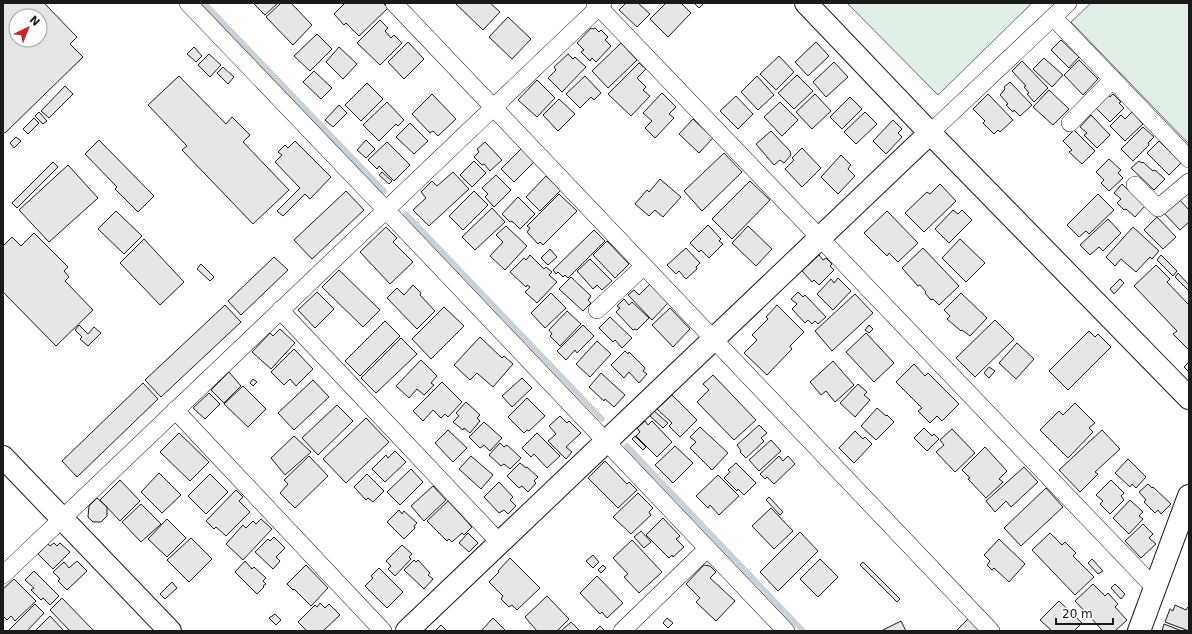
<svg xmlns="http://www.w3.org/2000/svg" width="1192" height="634" font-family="'DejaVu Sans',sans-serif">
<rect width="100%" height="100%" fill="#fff"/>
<path fill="#e0efe3" stroke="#6a6a6a" d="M847,3H1032L938,95Z
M1091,3H1189V144L1071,22Z"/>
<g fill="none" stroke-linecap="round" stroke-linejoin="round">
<path stroke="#c6d2dc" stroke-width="5.5" d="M204,3L384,191
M406,214L602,419
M627,446L803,631"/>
</g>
<path fill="#e6e6e6" stroke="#1a1a1a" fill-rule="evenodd" d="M3,3H44L77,37L70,44L83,57L5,133L3,132ZM16,16H40V40H16Z
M253,3H278L265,15Z
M281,3H291L312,25L293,45L266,17Z
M345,3H383L388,8L359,36L346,23L344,25L334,14Z
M455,3H490L500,12L483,30Z
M626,3H638L650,14L637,27L619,10Z
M666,3H681L691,13L668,37L650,19Z
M694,3H704L699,8Z
M508,17L531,39L512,59L489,37Z
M380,20L388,28L385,31L391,38L394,35L402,43L380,65L357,43Z
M591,28L593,29L595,28L599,32L601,30L608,37L605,40L611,46L596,62L592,58L590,61L581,52L584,50L577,43Z
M317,34L332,49L310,71L294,56Z
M1061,40L1079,57L1069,68L1051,50Z
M408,42L424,59L404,79L388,62Z
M816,42L829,56L808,76L795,62Z
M621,43L637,60L608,88L592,71Z
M194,47L202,56L196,62L187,54Z
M339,47L357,64L343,79L326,62Z
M209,54L221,65L210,77L198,65Z
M568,54L573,59L575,57L586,67L562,92L548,78L556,70L554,67Z
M779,56L794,72L776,90L760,74Z
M1044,58L1063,75L1052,87L1033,69Z
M1079,60L1098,79L1083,95L1064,75Z
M1022,61L1048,88L1034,102L1027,94L1029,93L1024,87L1026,86L1012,71Z
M834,62L848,77L826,97L813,82Z
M639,63L646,69L637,78L646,87L643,90L650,96L631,116L608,94Z
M223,67L234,77L228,84L217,73Z
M314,71L332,88L321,99L303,82Z
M797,75L813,91L794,109L778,93Z
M179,76L226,124L232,117L250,135L243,142L289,190L253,224L182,150L187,146L148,105Z
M585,76L601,93L594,100L591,97L580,108L566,94Z
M757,76L774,95L758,110L741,92Z
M537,80L555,98L537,117L518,100Z
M1010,82L1032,105L1020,116L1014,110L1013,112L1006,105L1008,104L1000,95L1005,89L1004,87Z
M367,83L383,99L361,121L345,105Z
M65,86L73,94L49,118L41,111Z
M1049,90L1069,109L1053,125L1033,107Z
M662,93L676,107L669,114L674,118L655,138L645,128L652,121L643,113Z
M1107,93L1110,97L1113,94L1121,102L1119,103L1124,108L1110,122L1094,106Z
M432,94L456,119L438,136L433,131L430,133L412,114Z
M815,94L831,111L812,129L796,112Z
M988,94L1013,120L1000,132L998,130L994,134L983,123L985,121L973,109Z
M736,96L753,114L738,129L720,111Z
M850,97L862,109L842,129L830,117Z
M559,99L575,114L558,131L543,115Z
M387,102L404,120L398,126L396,124L379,141L363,125Z
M780,102L798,120L782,136L764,117Z
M339,105L347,113L333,127L325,120Z
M39,112L47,121L43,124L35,116Z
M865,112L877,124L856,144L844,132Z
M1132,112L1143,124L1125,141L1110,126L1121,115L1125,119Z
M1091,115L1110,135L1097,148L1084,135L1087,133L1080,127Z
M34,118L39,123L28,134L23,129Z
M693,119L713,138L699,153L679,134Z
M893,120L902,129L898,133L902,137L886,154L873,141Z
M410,123L428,141L414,154L396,137Z
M1143,127L1154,137L1148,143L1149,145L1133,161L1121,149Z
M1074,130L1095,151L1082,164L1069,152L1072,150L1063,141Z
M771,131L790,151L791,155L784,163L780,160L774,165L756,144Z
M16,137L21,141L14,148L10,143Z
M99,140L154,196L138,212L115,189L117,187L85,154Z
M366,140L375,149L366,158L357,150Z
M295,141L331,177L310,199L305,194L283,216L277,211L300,188L275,162L282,155L278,152L285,145L288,148Z
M1159,141L1181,163L1169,175L1147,153Z
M387,142L410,165L394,181L379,166L377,169L368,160Z
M485,142L502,160L490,171L484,164L482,165L474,157L479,152L477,149Z
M802,148L821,168L802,187L785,169L794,160L792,158Z
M521,149L534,162L514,182L501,169Z
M724,153L742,172L702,211L684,191Z
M841,155L851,165L848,169L855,176L838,194L821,177Z
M1109,159L1121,170L1118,173L1123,178L1109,191L1101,183L1104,180L1096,172Z
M474,161L486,173L472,187L460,175Z
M1139,161L1142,163L1143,162L1153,171L1155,170L1165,179L1154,190L1131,168Z
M53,162L58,167L17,208L12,203Z
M68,165L98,198L49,242L19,210Z
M382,172L392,181L389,184L379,175Z
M453,172L469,189L429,226L413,210L426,198L421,192L432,181L437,186Z
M496,175L511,190L494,207L485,197L488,194L482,188Z
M546,176L561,190L540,211L526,197Z
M660,179L681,197L663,217L655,210L649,216L635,204L647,190L649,192Z
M750,181L770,200L732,239L712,219Z
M940,184L956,201L924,232L905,213L927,192L930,194Z
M1122,184L1145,206L1135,217L1126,209L1124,210L1117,203L1121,199L1114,193Z
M346,191L364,210L312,259L294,240Z
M474,191L488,205L463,230L449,216Z
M559,194L577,211L543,245L540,242L538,244L527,232L530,228L527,226Z
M1098,194L1114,210L1089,234L1086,231L1079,237L1067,225Z
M518,197L535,214L520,229L512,221L510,222L502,214Z
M1179,199L1189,210V222L1180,230L1164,213Z
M492,208L505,222L475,250L462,237Z
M953,210L958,214L962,210L972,220L949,243L935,229Z
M116,211L142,236L124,254L98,229Z
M887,211L918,243L898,262L889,253L887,256L864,233Z
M1157,217L1176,237L1163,249L1144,230Z
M1108,219L1121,233L1103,251L1099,247L1090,255L1080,245Z
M708,225L721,239L719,241L723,244L709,258L701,250L699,252L690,243Z
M506,226L527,246L505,270L490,256L503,242L496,235Z
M748,226L772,249L756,266L732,243Z
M386,227L397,238L393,242L413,262L390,284L360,252Z
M1133,227L1159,251L1152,259L1150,257L1136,272L1121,259L1115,266L1106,257Z
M594,230L605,241L568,278L565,275L563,277L558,272L556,274L553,270Z
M34,233L68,267L64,271L69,277L65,281L93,310L56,346L3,292V246L12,237L21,246Z
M144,239L184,282L160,305L120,263Z
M960,239L985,263L966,282L942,258Z
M607,241L629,264L615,278L593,255Z
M686,248L700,263L696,267L697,269L686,279L679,271L676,274L667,265Z
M923,248L959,286L939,305L933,299L931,300L925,293L926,292L920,285L918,286L902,268Z
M550,249L557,257L548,265L541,258Z
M530,255L544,269L546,267L552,272L549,275L557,282L537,303L525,292L530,287L527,285L526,287L510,272L524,258L526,260Z
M819,255L823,260L826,258L832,264L830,266L834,270L819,285L814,280L812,282L802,271Z
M1161,255L1177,271L1173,276L1157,260Z
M274,257L288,270L241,315L228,301Z
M590,259L612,281L602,290L597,285L593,289L577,271Z
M201,264L214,277L210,281L197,269Z
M1156,265L1170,279L1167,282L1189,305V348L1188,349L1173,334L1177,331L1134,286Z
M339,270L380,310L363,327L322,287Z
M1178,273L1189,285V291L1175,277Z
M571,277L591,296L588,300L591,303L583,311L559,289Z
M838,278L851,291L833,310L817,294L831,279L834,283Z
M1120,279L1124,283L1114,294L1110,289Z
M650,284L668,303L652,320L628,295L634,290L639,295Z
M413,285L421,293L420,295L435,311L417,329L387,298L397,288L404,295Z
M317,292L334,309L315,328L298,310Z
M798,292L803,297L805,295L826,317L818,324L815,321L812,324L808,320L805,323L792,309L797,304L791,299Z
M551,293L566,308L545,328L531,313Z
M961,293L987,318L970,336L962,330L961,331L947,319L950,316L944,310Z
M855,294L873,313L832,351L815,331Z
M624,299L629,305L632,302L649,318L637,330L635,329L633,330L616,312L620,308L617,306Z
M225,305L241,322L161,397L145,380Z
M777,305L804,332L790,346L792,349L767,375L744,353L757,340L752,335L768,319L766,317Z
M444,307L464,326L431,359L412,339Z
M670,308L690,329L673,347L652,325Z
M567,311L581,324L560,346L550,336L552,334L549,330Z
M610,317L632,338L622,348L615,340L613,342L599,328Z
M995,320L1014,339L975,377L956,358Z
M385,321L400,336L360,376L345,361Z
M79,325L88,334L94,327L101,333L88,346L80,339L82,337L75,330Z
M583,325L594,336L577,353L575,350L566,360L557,351Z
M869,325L873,329L869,333L865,330Z
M280,329L295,343L271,369L252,352L270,333L273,336Z
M1089,331L1095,337L1098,334L1111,347L1068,390L1049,371Z
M866,333L894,363L874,382L846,352Z
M480,337L502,358L504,356L513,364L493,387L477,373L470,380L454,365Z
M401,338L417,354L376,393L361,378Z
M597,341L611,354L590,377L576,364Z
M1017,343L1034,359L1016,379L999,363Z
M294,349L313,369L296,386L290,379L284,385L271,372Z
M625,351L628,354L629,352L645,368L643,371L647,374L639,383L629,372L624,378L611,365Z
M421,360L437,376L431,383L434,385L424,395L417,389L409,398L396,386Z
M833,361L854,385L835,402L826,391L821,395L810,382Z
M1189,362V372L1184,367Z
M914,364L925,376L928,373L959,404L942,421L937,416L930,423L918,411L922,408L896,382Z
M989,367L995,371L989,378L984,373Z
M229,372L241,386L224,403L211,390Z
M601,373L625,395L614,407L605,399L604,401L589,387Z
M713,375L756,420L734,440L697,402L709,390L703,384Z
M522,378L532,388L512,407L502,396Z
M253,379L257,382L253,386L250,383Z
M313,380L329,397L294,430L278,413Z
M442,382L462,402L448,417L445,414L441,418L433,410L423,421L413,411Z
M143,383L158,399L77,477L62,461Z
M858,384L867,392L864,395L870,400L855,417L840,403Z
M243,386L266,409L248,427L224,404Z
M209,393L220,404L205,419L193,408Z
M672,395L697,420L680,437L669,426L672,423L657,409Z
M527,398L545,416L529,431L527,430L524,433L508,417Z
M466,402L480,415L477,418L480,421L470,433L464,428L463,430L453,422L459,416L456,413Z
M1075,403L1095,423L1089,428L1093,432L1068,458L1040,430L1059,411L1063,415Z
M337,405L353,421L318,455L302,438Z
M877,408L886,416L887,415L894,422L876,440L861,426Z
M654,411L668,423L663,428L650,416Z
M560,416L567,423L569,421L581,433L566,447L572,452L566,459L548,441L556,434L549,426Z
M366,418L389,442L346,483L323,459Z
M645,421L648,425L652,421L672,442L657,457L636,436L640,432L637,428Z
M484,422L502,438L490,451L484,445L480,448L469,437Z
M759,425L767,433L761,438L764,441L746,458L740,452L741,451L737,445Z
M700,427L728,453L712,470L690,448L696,442L690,437Z
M924,428L932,436L934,434L939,439L927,451L914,438Z
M952,429L975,453L955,472L936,452L944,445L940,440Z
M448,430L467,448L453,462L435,443Z
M1102,430L1120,449L1095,472L1098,474L1080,492L1059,470Z
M855,431L863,439L865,437L872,444L854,463L839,448Z
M179,433L209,462L190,481L160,452Z
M537,433L560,456L547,468L534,454L531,457L522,448Z
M294,436L311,452L285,475L271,458Z
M635,436L646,447L643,450L632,439Z
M771,440L781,451L759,471L749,460Z
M500,443L504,447L507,445L521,458L510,469L504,464L501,466L489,455Z
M675,446L693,463L673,483L655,465Z
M985,447L1007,471L999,479L1003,482L986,498L968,479L970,478L962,470Z
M395,451L406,462L385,482L372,469L386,455L388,458Z
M309,456L328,476L295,508L280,493L288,484L284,480Z
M471,456L493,475L481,489L459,469Z
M779,456L783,461L788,456L795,464L774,484L767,477L765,479L760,474Z
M1128,459L1146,477L1136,488L1132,484L1130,487L1115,473Z
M605,461L627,484L629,482L637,490L618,508L588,478Z
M520,463L526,468L527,467L538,477L534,481L536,483L528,492L522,486L519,488L507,476Z
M736,463L756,483L744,495L738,489L737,491L724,478L730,472L728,470Z
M1024,467L1038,482L1011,507L1006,501L995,512L986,501Z
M411,469L423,482L400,505L387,492Z
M159,473L181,495L162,513L141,492Z
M210,474L228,492L206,514L188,496Z
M367,474L384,491L373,502L368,498L366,500L354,487Z
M718,475L739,496L719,515L710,505L708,508L696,496Z
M120,480L140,501L120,521L100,500Z
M1111,480L1124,493L1121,496L1124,500L1110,514L1100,504L1103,501L1096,495Z
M499,482L513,497L510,500L516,506L508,514L504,510L499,513L484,497Z
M1148,484L1152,488L1153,487L1171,504L1161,514L1158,510L1155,513L1144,502L1146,500L1139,492Z
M433,486L446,500L424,521L411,506Z
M1046,488L1063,507L1021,546L1004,528Z
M236,490L243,497L239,501L250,512L226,536L216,527L214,529L206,521Z
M638,493L653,508L649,512L651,515L631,534L613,517Z
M769,497L783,512L780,515L766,500Z
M97,498L107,507V516L101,522H93L88,517L89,506Z
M1130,500L1143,512L1139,516L1143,519L1129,534L1113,518Z
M448,501L472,527L464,535L462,533L452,542L449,539L447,541L427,521Z
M141,504L161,524L141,542L122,522Z
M771,508L793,531L774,549L752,526Z
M399,510L402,514L404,511L417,523L414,526L415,528L404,539L387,522Z
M663,518L680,536L676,539L684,547L673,557L672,555L669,558L646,535Z
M167,519L186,538L167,557L148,539Z
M261,519L272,529L243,560L226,544L243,525L246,528L253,521L256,524Z
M1143,524L1153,534L1149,538L1156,544L1141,558L1125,541Z
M641,531L651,542L644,548L634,537Z
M800,532L818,551L778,591L760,572Z
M468,533L478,543L469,552L459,543Z
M1050,533L1062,545L1065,542L1076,553L1073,556L1094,577L1075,595L1032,550Z
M274,537L285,548L276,557L280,561L273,569L255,552L268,539L270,541Z
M191,538L212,559L189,582L167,560Z
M999,539L1025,564L1009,582L994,568L992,570L987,565L990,561L984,555Z
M632,540L662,572L639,593L624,577L628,574L613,558Z
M54,543L57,546L60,543L70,552L53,569L38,554L48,544L50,546Z
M402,545L412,554L409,557L411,559L395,576L388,569L391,566L386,561Z
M593,555L599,562L593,568L586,561Z
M510,558L540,588L517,610L512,605L509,607L501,599L503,596L489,582L499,572L498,571Z
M820,559L838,577L818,597L800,579Z
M1092,559L1103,571L1098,574L1088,563Z
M414,560L416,562L418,560L430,573L428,575L433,579L424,589L404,570Z
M77,561L87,571L67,590L58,581L60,579L53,572L64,562L69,568Z
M245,561L252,569L254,567L266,578L263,581L266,584L263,586L264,587L257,594L235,572Z
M863,562L900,599L897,602L860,565Z
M306,565L328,588L311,606L294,589L293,590L287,584Z
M603,565L606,568L601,573L598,570Z
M704,565L710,566L716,572L710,578L735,601L716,621L696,602L700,598L686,584Z
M379,568L403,592L387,608L365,586L373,578L371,576Z
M34,571L59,596L50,605L43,598L41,600L31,590L34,588L25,580Z
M597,576L623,603L607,618L602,612L600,614L580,593Z
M14,579L36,601L15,621L11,616L7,620L3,616V589Z
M172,582L177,588L165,599L160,594Z
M1093,584L1105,596L1108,593L1118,604L1115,607L1127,620L1115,631H1103L1075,601Z
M1115,584L1125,594L1121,599L1111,588Z
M547,596L569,619L557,631H537L525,617Z
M62,598L94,631H70L50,610Z
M1059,601L1082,623L1074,631H1052L1040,620Z
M320,603L325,608L329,604L340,615L323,631H307L298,622L315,605L317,607Z
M35,604L44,613L27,631H8Z
M1175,605L1186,610L1188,607H1189V631L1165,622L1170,609L1173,611Z
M275,614L281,620L276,625L269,618Z
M50,616L64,631H35Z
M493,618L506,631H481Z
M667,618L673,623L668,628L663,623Z
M968,619L980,631H956Z
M901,621L906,631H881Z
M571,622L580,631H561Z
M1164,624L1182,631H1162Z
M441,625L447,631H435Z
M600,626L605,631H595Z"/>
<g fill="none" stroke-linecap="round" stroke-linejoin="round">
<g stroke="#1a1a1a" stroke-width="18">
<path id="street" d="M188,3L386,210L786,631
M394,3L991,631
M595,3L1155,588
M1053,17L1189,159
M1070,123L1113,79
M930,133L1068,3
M1135,185L1158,208L1189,182
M280,310L500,543
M597,310L644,266
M175,410L383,631
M3,575L603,3
M622,631L707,549"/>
</g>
<g stroke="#1a1a1a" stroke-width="24">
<path id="secondary" d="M806,3L930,133L1189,398
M3,457L170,631
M407,631L930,133
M1139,631L1189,496"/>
</g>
<use href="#street" stroke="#fff" stroke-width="17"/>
<use href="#secondary" stroke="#fff" stroke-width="22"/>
</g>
<rect width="1192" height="634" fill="none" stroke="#1a1a1a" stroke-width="8"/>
<g transform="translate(28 28) rotate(43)"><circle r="19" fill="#ffffff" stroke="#a3a3a3"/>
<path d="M0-3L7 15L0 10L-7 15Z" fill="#c62828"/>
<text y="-6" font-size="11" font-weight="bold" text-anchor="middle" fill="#1a1a1a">N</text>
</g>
<path d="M1056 618v6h57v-6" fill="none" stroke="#1a1a1a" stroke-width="2"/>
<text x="1062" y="618" font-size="12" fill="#1a1a1a" stroke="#ffffff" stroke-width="3" paint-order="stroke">20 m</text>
</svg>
